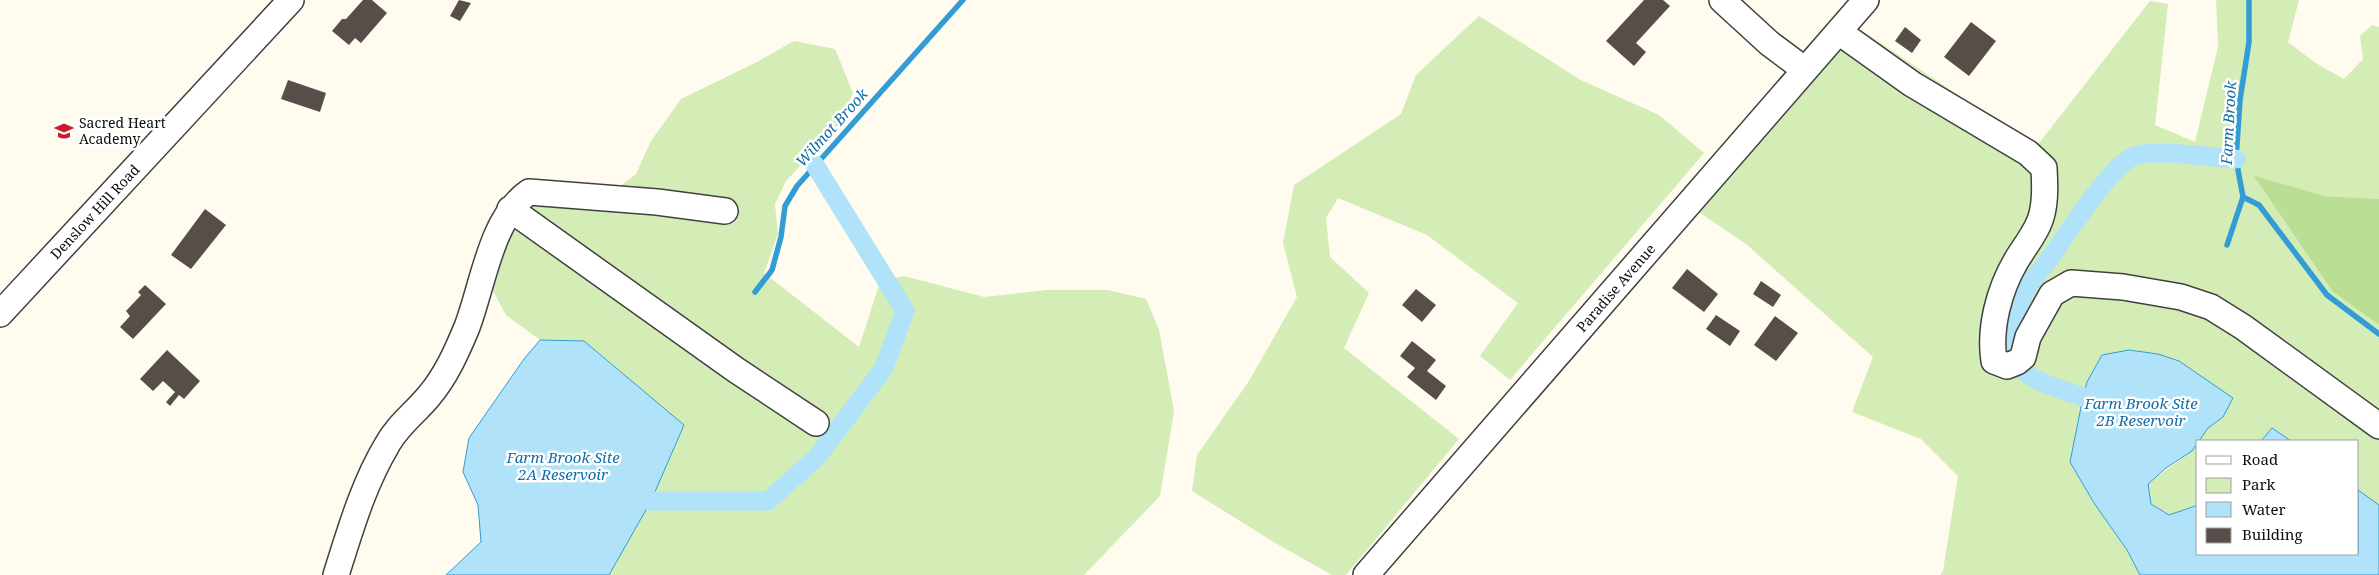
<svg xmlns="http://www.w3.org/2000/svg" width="2379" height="575" font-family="'Noto Serif',serif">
<rect width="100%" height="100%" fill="#fffbef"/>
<path fill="#d4ecb6" d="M2216,0H2299L2288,42L2314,62L2344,79L2363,59L2360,36L2372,25L2379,27V199L2325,196L2255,177L2332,291L2379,325V505L2358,490V441H2291L2272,428L2261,441H2199L2208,428L2223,417L2102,355L2087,382L2083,397L2070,462L2094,503L2127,550L2140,575H1940L1943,571L1958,476L1921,439L1852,412L1873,357L1746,244L1696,210L1855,26L2036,147L2150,1L2168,4L2155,125L2195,142L2218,47Z
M1479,16L1581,80L1659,115L1704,153L1510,380L1480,356L1518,303L1427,235L1338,198L1326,218L1330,257L1369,293L1344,348L1459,439L1346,575H1332L1272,541L1192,491L1197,455L1249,381L1297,297L1283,243L1294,185L1401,114L1416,75Z
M794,41L835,49L853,93L837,127L786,181L775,204L778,234L764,273L859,347L880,282L904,276L984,297L1047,290H1108L1146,299L1159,330L1174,411L1160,496L1084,575H606L651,501L684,425L584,341L540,340L506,315L491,287L478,255L487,221L499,203L515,194L601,201L636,174L651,141L681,99L755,63Z
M2198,443V505L2169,515L2151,504L2148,484C2162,472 2188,457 2198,443Z"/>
<path fill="#b9de94" d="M2254,176L2325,196L2379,199V325L2332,291Z"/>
<path fill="#b0e2fa" stroke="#329cd6" d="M540,340L584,341L684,425L651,501L609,575H446L481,542L478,505L463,472L469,438L524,359Z
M2129,350L2158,354L2179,361L2233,398L2223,417L2208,428L2192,451L2166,468L2148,484L2151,504L2169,515L2198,505V554H2358V490L2379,505V575H2140L2127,550L2094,503L2070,462L2083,397L2087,382L2102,355Z
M2272,428L2291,441H2261Z"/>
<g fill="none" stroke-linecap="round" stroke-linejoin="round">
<path stroke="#329cd6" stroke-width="5.5" d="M2243,197L2259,205L2327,295L2379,334
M2227,245L2243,197L2236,159L2240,100L2249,42V0
M755,292L772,270L781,237L785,206L797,186L963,0"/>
<path stroke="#b0e2fa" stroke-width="19" d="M2083,397C2062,389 2028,383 2017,362C2006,342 2016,311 2025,292C2032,279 2044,267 2052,255C2069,232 2110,166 2134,156C2153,148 2213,158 2236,159
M629,491L651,501H768L817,457L884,368L905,311L815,165"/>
</g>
<path fill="#574e4a" d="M363,0H372L387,13L361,43L355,38L349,45L332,31L342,19H346Z
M459,0L471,3L460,21L450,16Z
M1644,0H1663L1670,6L1636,43L1646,52L1634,66L1606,41Z
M1971,22L1996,41L1969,76L1944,57Z
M1905,27L1921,40L1912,53L1895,41Z
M288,80L326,93L320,112L281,99Z
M205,209L226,225L191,269L171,255Z
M1687,269L1718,294L1704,312L1672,288Z
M1761,281L1781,295L1773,307L1753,294Z
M145,285L166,304L133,339L120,327L130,316L126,311L141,295L138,292Z
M1416,289L1436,305L1422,322L1402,305Z
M1716,315L1740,331L1730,346L1706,329Z
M1775,316L1798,333L1776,361L1754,345Z
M1412,341L1436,360L1427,371L1446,386L1436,400L1407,377L1415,368L1400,356Z
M167,350L200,381L184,399L179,395L170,406L166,402L175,392L163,381L153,391L140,379Z"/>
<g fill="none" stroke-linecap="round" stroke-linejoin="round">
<g stroke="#414141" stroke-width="28">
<path id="minor" d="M1722,0L1769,43L1805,70
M1839,32L1912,84L2028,153L2044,168C2045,186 2046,209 2038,225C2032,238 2023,249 2016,261C1999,290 1989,328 1994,361L2007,366L2017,362L2023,357L2028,337L2052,294L2071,283L2123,287L2181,297L2211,307L2243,327L2379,426
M510,209L736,370L816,423
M0,314L291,0
M336,575C350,531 363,485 387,445C397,426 415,413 429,396C446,376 457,351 467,327C483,285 491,218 529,192L657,202L725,211
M1366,575L1866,0"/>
</g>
<use href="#minor" stroke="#fff" stroke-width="25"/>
</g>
<defs>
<g id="school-bare" transform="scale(1.5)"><path d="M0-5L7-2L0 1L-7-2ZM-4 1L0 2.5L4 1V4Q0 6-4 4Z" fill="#c71d2d" stroke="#fff" stroke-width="2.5" paint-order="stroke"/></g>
</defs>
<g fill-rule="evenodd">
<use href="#school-bare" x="64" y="131"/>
</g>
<g text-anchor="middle" stroke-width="5" stroke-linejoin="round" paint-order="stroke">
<g font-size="14" fill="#0e0e0e" stroke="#fff" text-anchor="start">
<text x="79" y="128">Sacred Heart<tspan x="79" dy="16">Academy</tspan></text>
</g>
<g font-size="14" fill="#0e0e0e" stroke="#fff">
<text transform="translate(95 212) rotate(-47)" y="5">Denslow Hill Road</text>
<text transform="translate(1616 288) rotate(-49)" y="5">Paradise Avenue</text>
</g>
<g font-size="15" font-style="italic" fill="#0f6ca8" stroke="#fff">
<text transform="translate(2229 123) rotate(-87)" y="5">Farm Brook</text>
<text transform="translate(832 128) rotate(-48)" y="5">Wilmot Brook</text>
<text x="2141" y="409">Farm Brook Site<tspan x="2141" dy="17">2B Reservoir</tspan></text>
<text x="563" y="463">Farm Brook Site<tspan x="563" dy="17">2A Reservoir</tspan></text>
</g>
</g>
<rect x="2196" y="440" width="162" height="115" fill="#ffffff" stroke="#9f9f9f"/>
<rect x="2206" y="456" width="25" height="8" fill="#ffffff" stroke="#9f9f9f"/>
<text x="2242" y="465" font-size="15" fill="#0e0e0e">Road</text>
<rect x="2206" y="478" width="25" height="15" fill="#d4ecb6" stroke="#9f9f9f"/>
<text x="2242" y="490" font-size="15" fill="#0e0e0e">Park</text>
<rect x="2206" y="502" width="25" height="15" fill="#b0e2fa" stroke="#9f9f9f"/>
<text x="2242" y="515" font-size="15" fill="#0e0e0e">Water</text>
<rect x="2206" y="528" width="25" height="15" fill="#574e4a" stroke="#9f9f9f"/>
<text x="2242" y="540" font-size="15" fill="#0e0e0e">Building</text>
</svg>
